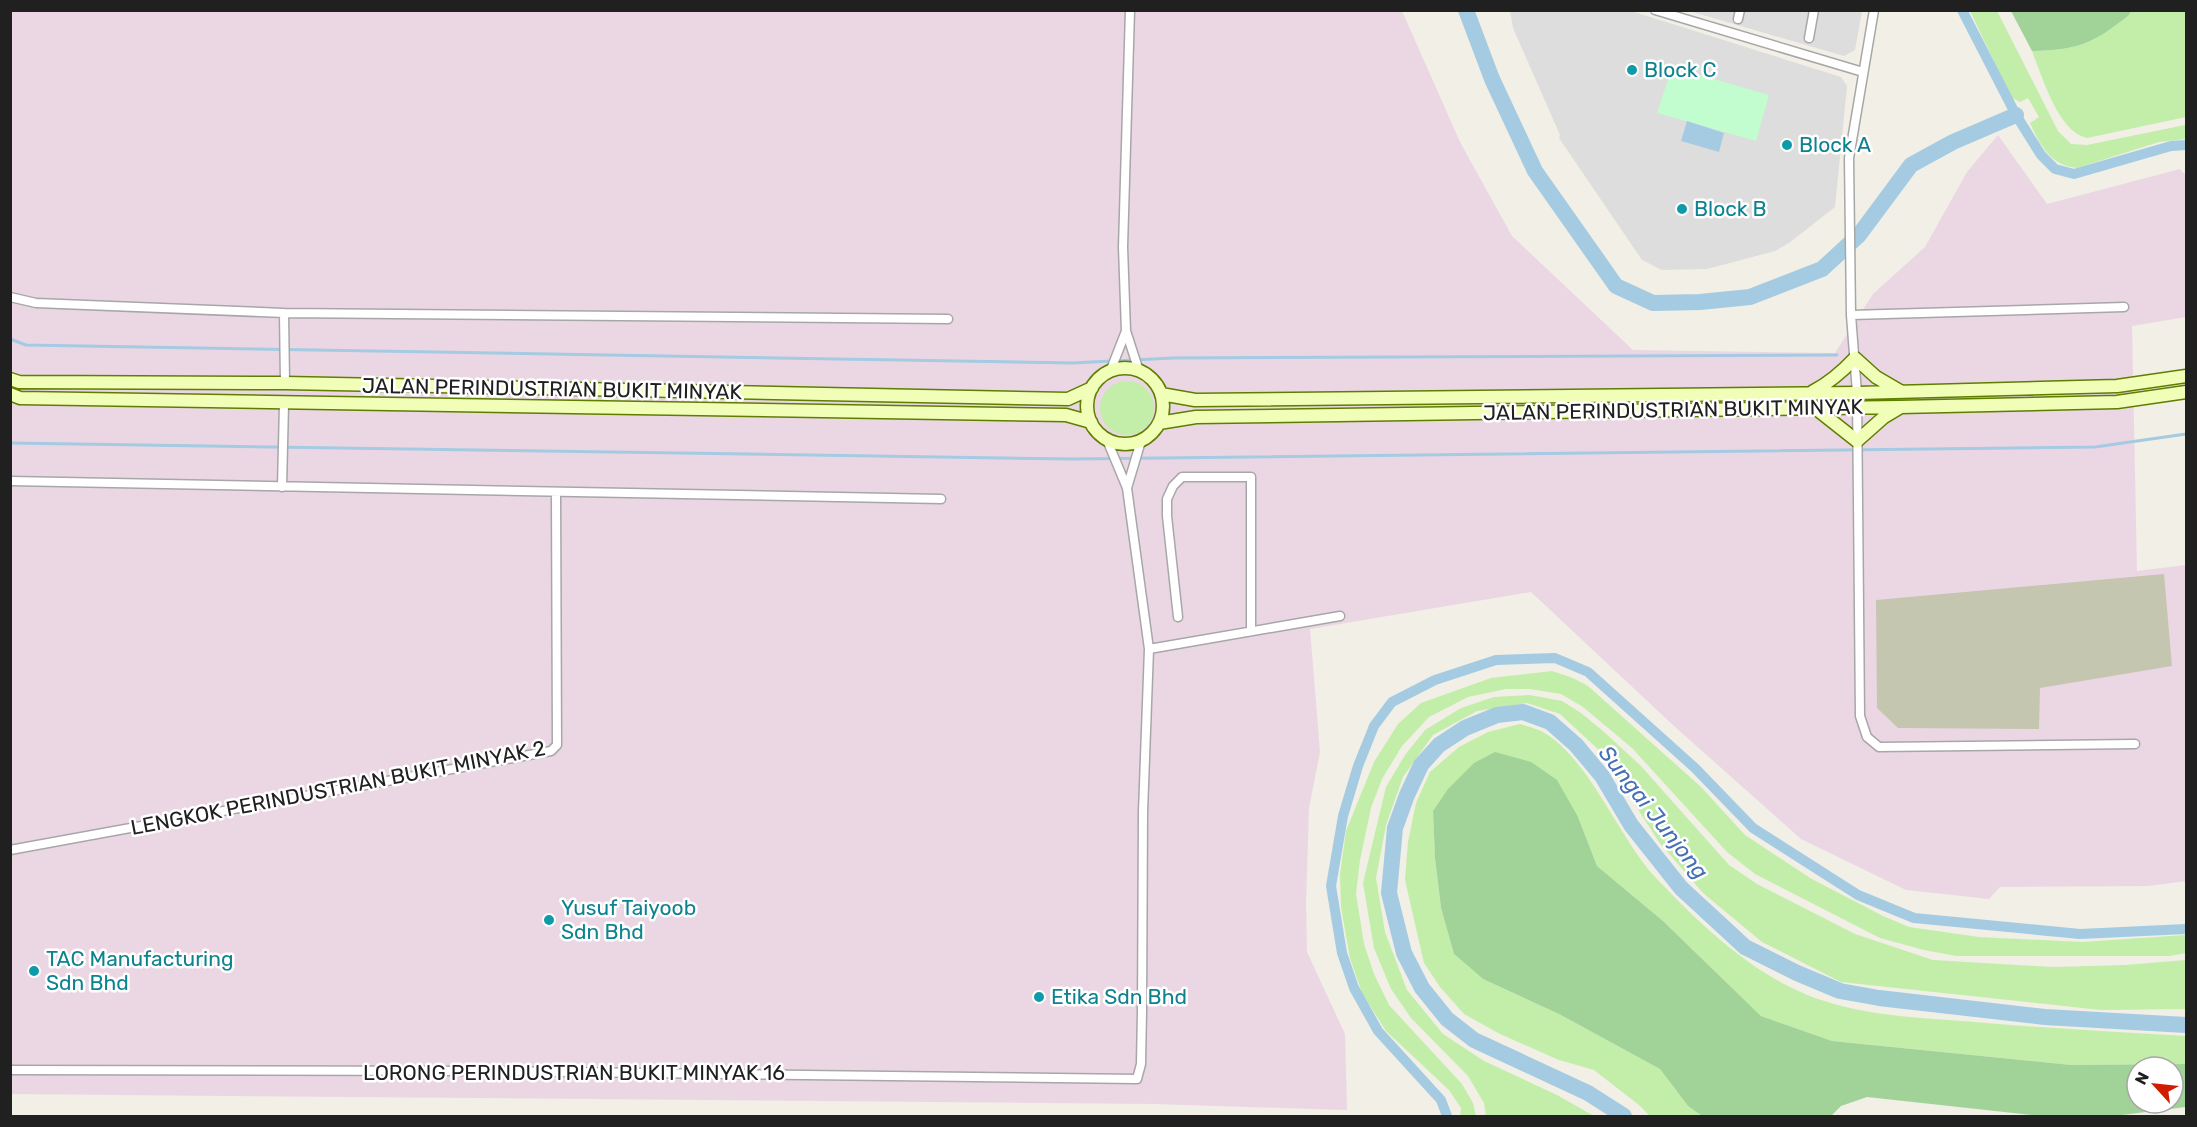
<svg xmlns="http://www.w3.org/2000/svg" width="2197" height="1127" font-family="Rubik,sans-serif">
<rect width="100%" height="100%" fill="#f1efe6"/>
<path fill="#dedddd" d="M1510,11H1631L1841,77L1847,86L1835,207L1789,243L1775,251L1707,269L1662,270L1642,260L1559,138L1560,135L1513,28Z
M1689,11H1862L1855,50L1844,56Z"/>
<path fill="#ebd7e4" d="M11,11H1402L1460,142L1512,236L1633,350L1835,353L1873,294L1925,247L1967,172L1998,135L2047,204L2180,169L2186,176V317L2132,326L2137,571L2186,565V881L2148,886L2000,887L1989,899L1906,890L1801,839L1674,726L1531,592L1310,629L1320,752L1309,808L1306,903L1307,952L1345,1034L1347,1110L1154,1104L11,1094Z"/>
<path fill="#c4c6b0" d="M2164,574L2172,666L2040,688L2039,729L1898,728L1877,708L1876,600Z"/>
<path fill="#c2eea9" d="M1970,11H1997L2058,131L2071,144L2087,145L2185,125L2186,126V139L2159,142L2077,168C2051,166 2040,145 2030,123L2039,117L2028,98L2020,102L2011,97Z
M2131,11H2186V117L2087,138C2058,132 2042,76 2032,51C2078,50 2093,44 2129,15Z
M1100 408a27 27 0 1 1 54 0a27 27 0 1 1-54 0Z
M1552,671L1573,678L1588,686L1701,787L1745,835L1810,878L1883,916L1909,927L1979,937L2082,942L2186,935V953L2170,956H1956L1924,950L1880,938L1755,874L1727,852L1632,748L1583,707L1561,694L1530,689H1506L1468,697L1429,717L1402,746L1382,779L1371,808L1360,860L1356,894L1364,944L1374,974L1389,1005L1462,1084L1473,1103L1476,1116H1460L1461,1108L1449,1090L1386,1031L1362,993L1350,958L1341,907L1340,874L1346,831L1374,762L1398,724L1421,703L1491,678Z
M1530,695L1562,701L1581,713L1604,732L1640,765L1729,865L1757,884L1855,934L1933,960L2053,967L2125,965L2186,960V1009L2101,1010L1841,982L1762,942L1703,893L1659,842L1601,752L1560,714L1527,703L1477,711L1433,735L1403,777L1386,825L1376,878L1385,932L1407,990L1443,1034L1484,1061L1557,1095L1594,1116H1486L1484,1103L1468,1076L1411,1018L1391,989L1374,948L1363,883L1386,787L1405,755L1425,730L1461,708L1494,697Z
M1520,724C1527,726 1535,728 1541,731C1589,757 1618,837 1655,877C1695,919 1739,962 1792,988C1848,1016 1912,1017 1974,1022C2045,1028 2115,1032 2186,1036V1064L2071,1065L1832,1041L1761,1016L1663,921L1597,866L1578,817L1433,811L1435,858L1441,908L1454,954L1483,979L1559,1014L1660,1069L1688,1106L1702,1116H1650L1639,1105L1594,1070L1559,1060L1500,1034L1464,1014L1440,987L1424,963L1405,880L1408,842L1416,803L1430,772L1459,747L1488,732Z"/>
<path fill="#a1d398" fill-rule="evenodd" d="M2011,11H2131L2129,15C2093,44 2078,50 2032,51Z
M1495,752L1531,762L1557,780L1578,817L1597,866L1663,921L1761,1016L1832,1041L2071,1065L2186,1064V1107L2114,1116H2041L1867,1097L1841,1106L1831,1116H1702L1688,1106L1660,1069L1559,1014L1483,979L1454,954L1441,908L1435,858L1433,811L1448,789L1474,763ZM2137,1067H2173V1103H2137Z"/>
<path fill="#c1fdce" d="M1672,67L1769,95L1756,141L1657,113Z"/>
<path fill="#a4cbe1" d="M1687,121L1724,133L1719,152L1681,141Z"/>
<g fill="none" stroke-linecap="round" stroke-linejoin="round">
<path stroke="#a4cbe1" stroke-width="3" d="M10,339L26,345L1072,363L1173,358L1837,355
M10,443L1073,459L2095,447L2186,434"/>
<path stroke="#a4cbe1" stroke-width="10" d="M1962,10L2016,115L2041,155L2055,169L2074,174L2171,146L2186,145
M1447,1116L1441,1100L1378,1031L1354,988L1342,953L1331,886L1343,816L1358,766L1374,726L1392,702L1435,680L1496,660L1555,658L1588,672L1695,768L1753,828L1858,895L1914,918L2080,934L2186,929"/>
<path stroke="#a4cbe1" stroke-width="16" d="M1466,10L1492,79L1535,171L1616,286L1653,303L1700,302L1750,297L1822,269L1859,235L1911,165L1953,142L2016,115
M1624,1116L1588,1093L1474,1040L1447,1019L1422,988L1404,953L1389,893L1395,828L1407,795L1421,765L1439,745L1465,728L1497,715L1523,712L1550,722L1576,745L1602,776L1631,825L1681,888L1745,947L1797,973L1840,991L1879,998L2045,1017L2186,1025"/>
<g stroke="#a7a7a7" stroke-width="11">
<path id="minor" d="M1130,10L1123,247L1126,331L1139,371
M1655,10L1863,72
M1874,10L1849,158L1851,315L1857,393L1860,716L1867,737L1879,747L2135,744
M1738,19L1740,10
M1809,38L1814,10
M10,297L36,303L284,313L948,319
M284,313L285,383
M1851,315L2124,307
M1110,372L1126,331
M10,481L941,499
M282,487L284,404
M1127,488L1141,441
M1178,617L1167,516V499L1173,486L1182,477H1251V631
M1149,649L1340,616
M10,850L551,751L557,745L556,492
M10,1070L482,1071L1137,1079L1141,1064L1142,1011L1143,812L1149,649L1127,488L1107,440"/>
</g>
<g stroke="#5f7e00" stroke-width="15">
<path id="secondary" d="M1087 406a38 38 0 1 1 76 0a38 38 0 1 1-76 0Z
M10,379L19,382L285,383L1068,399L1092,388
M1812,392C1829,383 1842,372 1855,358L1876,377L1900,391
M10,394L20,398L1066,415L1091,422
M1161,394L1195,400L1857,393L2117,386L2186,376
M1814,407L1857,441L1884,417L1899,408
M1159,423L1196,417L1900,407L2117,402L2186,392"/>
</g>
<use href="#minor" stroke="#fff" stroke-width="8"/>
<use href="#secondary" stroke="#f1feb7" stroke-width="12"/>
</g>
<g fill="#0f9aa8" stroke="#fff" stroke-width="2">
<circle cx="1632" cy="70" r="6"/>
<circle cx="1787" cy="145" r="6"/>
<circle cx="1682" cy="209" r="6"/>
<circle cx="549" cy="920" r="6"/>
<circle cx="34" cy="971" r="6"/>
<circle cx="1039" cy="997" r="6"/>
</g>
<g text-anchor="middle" stroke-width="5" stroke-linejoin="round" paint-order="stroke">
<g font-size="21" fill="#0d838f" stroke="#fff" text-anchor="start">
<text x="1644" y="77">Block C</text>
<text x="1799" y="152">Block A</text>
<text x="1694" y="216">Block B</text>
<text x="561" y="915">Yusuf Taiyoob<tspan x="561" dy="24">Sdn Bhd</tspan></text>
<text x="46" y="966">TAC Manufacturing<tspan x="46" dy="24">Sdn Bhd</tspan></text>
<text x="1051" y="1004">Etika Sdn Bhd</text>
</g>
<g font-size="21" fill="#202020" stroke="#fff">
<text transform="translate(552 389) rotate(1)" y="7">JALAN PERINDUSTRIAN BUKIT MINYAK</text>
<text transform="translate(1673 410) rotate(-1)" y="7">JALAN PERINDUSTRIAN BUKIT MINYAK</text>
<text transform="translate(338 788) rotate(-11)" y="7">LENGKOK PERINDUSTRIAN BUKIT MINYAK 2</text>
<text x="574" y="1080">LORONG PERINDUSTRIAN BUKIT MINYAK 16</text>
</g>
<g font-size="22" font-style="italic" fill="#456fb7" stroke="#fff">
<text transform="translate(1654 812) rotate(52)" y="8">Sungai Junjong</text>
</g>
</g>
<rect width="2197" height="1127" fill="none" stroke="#202020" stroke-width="24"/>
<g transform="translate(2155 1085) rotate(297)"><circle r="28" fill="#ffffff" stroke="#a6a6a6" stroke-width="1.5"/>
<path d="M0-4.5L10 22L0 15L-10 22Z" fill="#d01c00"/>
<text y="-9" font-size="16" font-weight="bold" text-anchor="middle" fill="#202020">N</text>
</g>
</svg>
